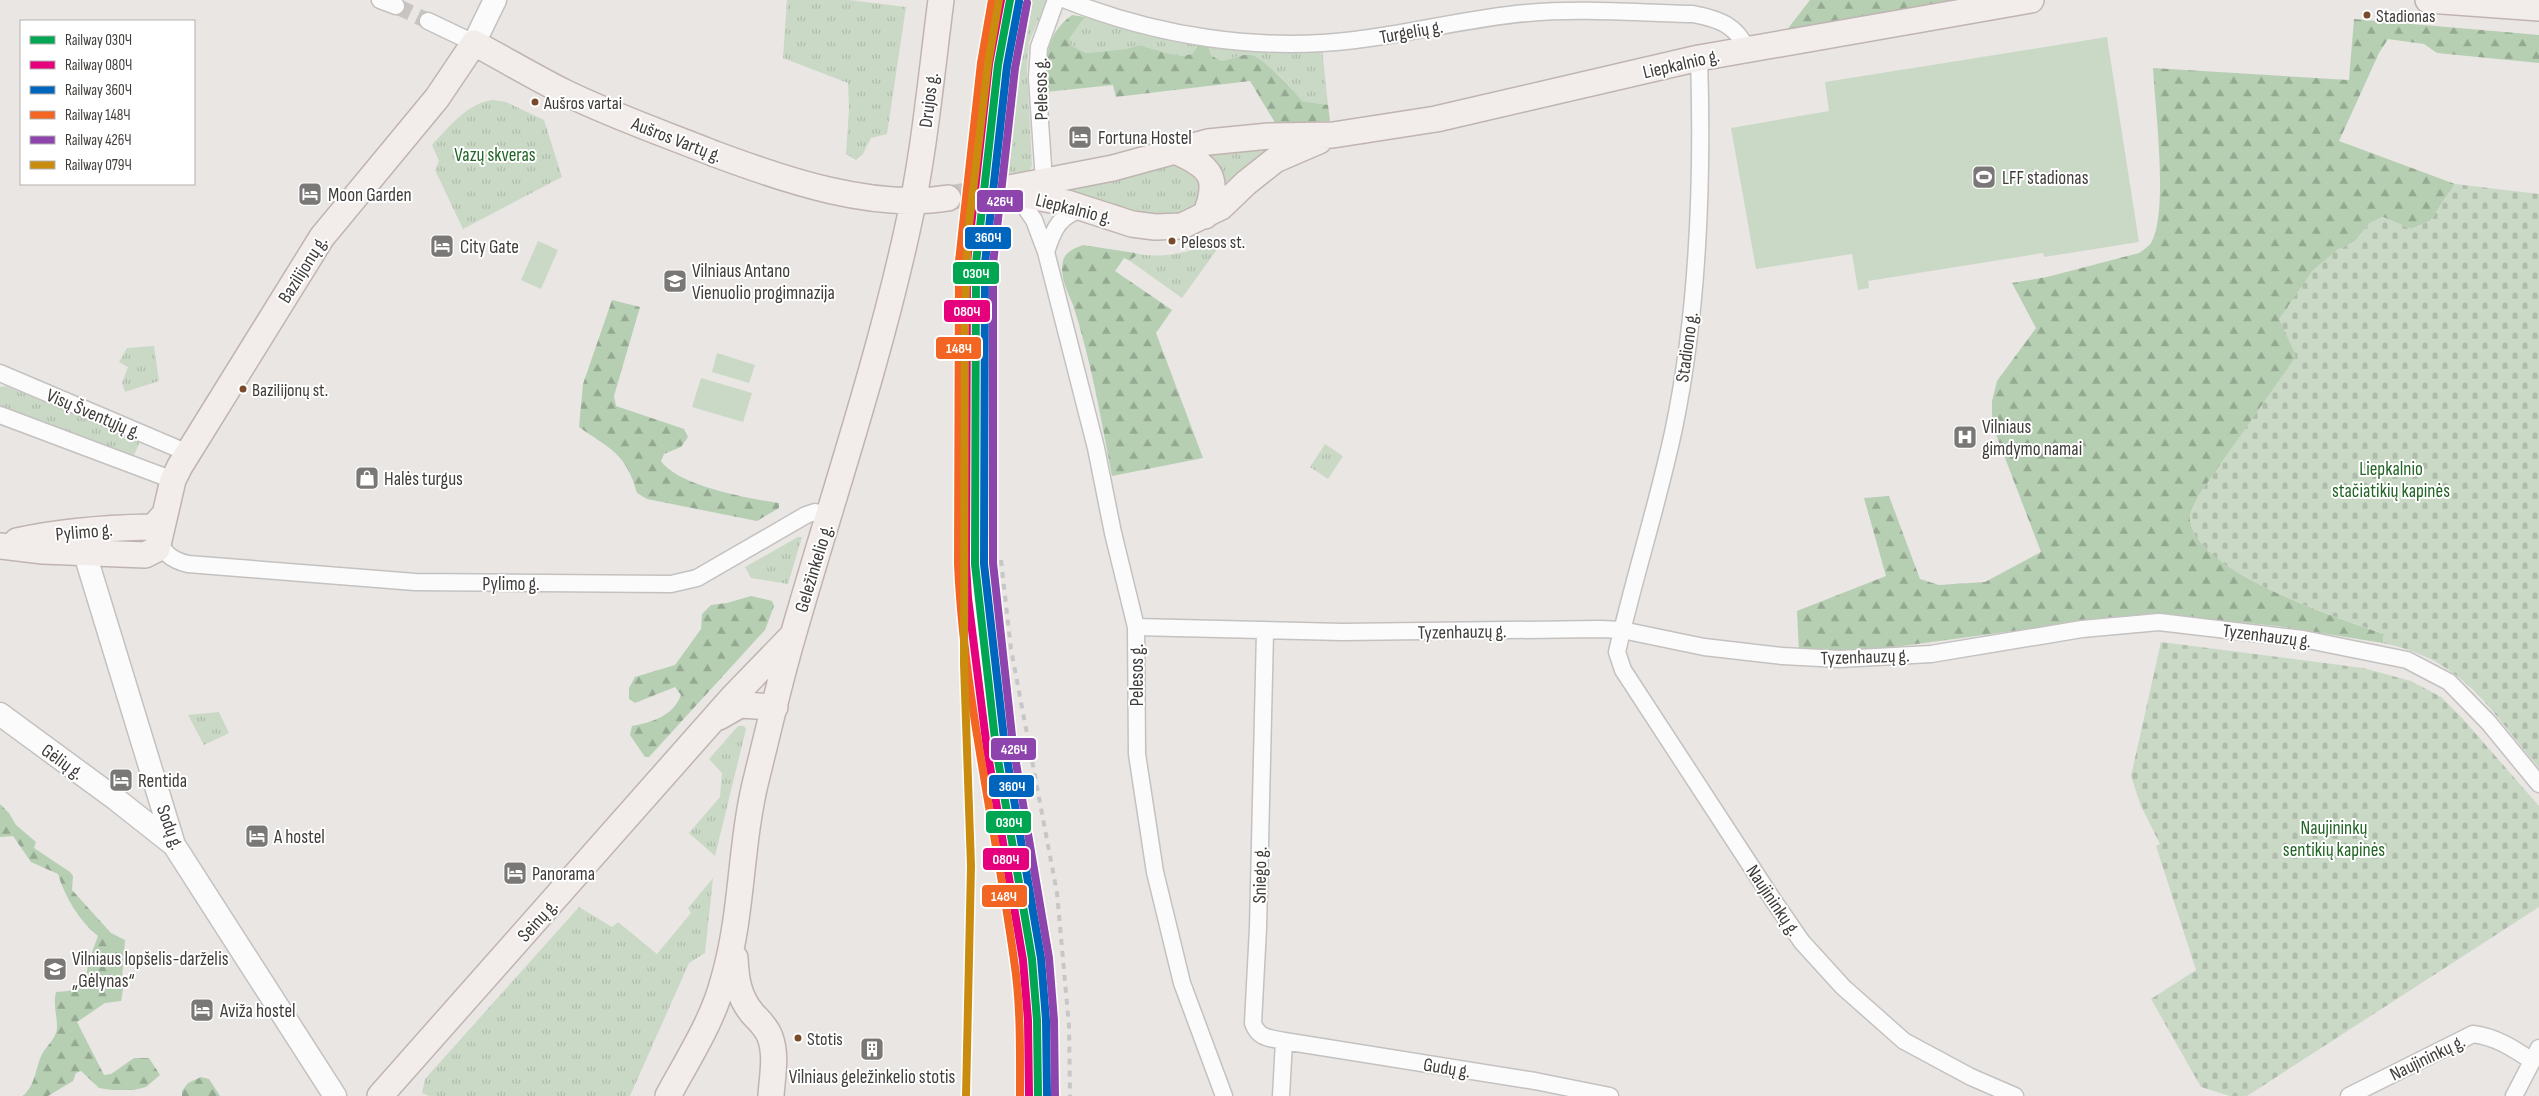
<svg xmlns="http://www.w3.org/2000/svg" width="2539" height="1096" font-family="'Sofia Sans Condensed',sans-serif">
<defs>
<pattern id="grass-tufts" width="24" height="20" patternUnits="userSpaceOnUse" patternTransform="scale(1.25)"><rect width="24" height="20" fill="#cad9c6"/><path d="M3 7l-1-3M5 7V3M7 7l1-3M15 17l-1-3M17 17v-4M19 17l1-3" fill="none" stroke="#afbbab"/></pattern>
<pattern id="forest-firs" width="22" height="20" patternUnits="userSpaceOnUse" patternTransform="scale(1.25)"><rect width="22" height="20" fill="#b6cfb2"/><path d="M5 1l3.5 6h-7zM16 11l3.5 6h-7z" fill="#95a992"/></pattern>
<pattern id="cemetery-stones" width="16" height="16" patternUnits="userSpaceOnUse" patternTransform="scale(1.25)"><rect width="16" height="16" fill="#cad9c6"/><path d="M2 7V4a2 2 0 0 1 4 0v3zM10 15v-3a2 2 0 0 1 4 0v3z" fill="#afbbab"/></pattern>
</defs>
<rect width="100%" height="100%" fill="#e9e6e4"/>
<path fill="url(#grass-tufts)" d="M787,0H849L906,7L887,134L871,138L863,154L856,160L846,154L849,109L848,83L783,58Z
M1029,0H1047L1029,42L1027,68L1032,166L1029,171L1004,174L1018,46Z
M1085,17L1199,44L1192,54L1183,56L1167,53L1139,45L1126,49L1086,53L1072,46L1069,39Z
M1207,45L1322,48L1328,105L1302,101C1291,86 1264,56 1244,55C1238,55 1228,60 1221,62L1212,56Z
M493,100L506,102L544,120L562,177L463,229L435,170L439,161L432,145C449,127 467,103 493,100Z
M1267,147L1270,150L1221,198L1206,154Z
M1184,163L1191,164L1206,199C1200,203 1194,210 1187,212C1147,227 1100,203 1062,192L1061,186Z
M1217,243L1221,244L1182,298L1130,261L1136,257L1135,253C1163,260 1190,251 1217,243Z
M154,346L159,381L125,392L122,383L128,367L119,362L127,348Z
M6,386L140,441L132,460L0,406V387Z
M1325,444L1343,456L1328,479L1310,467Z
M798,537H802L788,584L751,578L745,567Z
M219,712L229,733L204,745L188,715Z
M738,726H744L746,729L715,856L689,833L720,797L722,773L709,759Z
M713,878L705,953L689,963L630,1096H429L422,1093L425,1079L579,907L612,927L618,922L657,954L691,913L688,908Z"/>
<path fill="url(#forest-firs)" d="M1810,0H1973L1786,31Z
M1072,15L1085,17L1069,39L1072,46L1086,53L1126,49L1139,45L1167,53L1183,56L1192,54L1199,44L1207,45L1212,56L1221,61C1230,60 1242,53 1252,55C1264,59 1294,90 1302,101L1328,105L1330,121L1277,126L1250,81L1116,97L1113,85L1046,92C1046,60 1044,36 1072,15Z
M2354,19L2539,35V63L2437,53L2424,44L2388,39L2379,53L2339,141L2455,184L2430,221L2411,229L2383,217L2370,223L2354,242L2337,250L2297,356L2199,495C2196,502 2189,513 2190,520C2197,573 2339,618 2384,634L2383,643L2277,626L2168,615L2065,624L1887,648L1799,652L1797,611L1886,576L1864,498L1889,496L1920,579L1939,585L1985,582L2041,552L1992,424V401L1997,381L2036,328L2012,283L2047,277L2139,253C2143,250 2148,247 2151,243C2169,213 2155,107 2153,68L2349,80Z
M1083,245L1135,253L1136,256L1130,261L1124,258L1115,271L1172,310L1156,333L1203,458L1112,476C1101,419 1091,360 1073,305C1068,292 1059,276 1063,261C1065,252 1075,248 1083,245Z
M612,300L640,307L614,396L616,406L684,429L688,437L681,447L664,454L661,461C678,486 750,499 779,503V508L757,521L647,499L637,493C626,453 610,449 579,427L583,384Z
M751,596L772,601L774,606L765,630L649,757H645L630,735L632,726C653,722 673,716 681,695L675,687L635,703L629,699V688L635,677L675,665L701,629L702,614L711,605L727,603Z
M0,804L9,813L16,825L36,842L34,848L70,872L73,876L72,890L111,933L125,940L122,978L124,984L121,1001L105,1003L77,1022L104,1075L111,1074L134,1058H149L160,1075L146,1087L134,1090H112L99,1088L81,1071L76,1073L73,1081L48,1096H23C36,1084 35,1069 42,1054C47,1045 57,1038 57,1027C57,1014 53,1005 56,992L68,991L85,981L89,960L98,936C79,921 65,897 58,874L31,862L13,836L0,837Z
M201,1077L209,1079L220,1096H182V1091L188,1083Z"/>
<path fill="url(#cemetery-stones)" d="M2455,184L2539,194V768C2489,709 2465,660 2383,643L2384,634C2339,618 2196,573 2190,520C2189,513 2196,502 2199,495L2296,356L2279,319L2313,270L2337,250L2354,242L2370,223L2383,217L2411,229L2430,221Z
M2161,642L2363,668L2411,681L2441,697L2462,718L2539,806V907L2247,1096H2230L2201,1087L2151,999L2196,970L2156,846L2160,844L2141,806L2131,776Z"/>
<path fill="#cad9c6" d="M2107,37L2139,242L2044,257L2043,253L1868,281L1869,288L1858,290L1852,254L1756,269L1731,128L1829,111L1825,82Z
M538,241L558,250L541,289L521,280Z
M717,353L755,365L749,383L712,372Z
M701,378L752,393L743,422L692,407Z"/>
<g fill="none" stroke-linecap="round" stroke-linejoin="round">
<path stroke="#c7c4c2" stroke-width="16" stroke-dasharray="16 8" stroke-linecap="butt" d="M396,6L428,21"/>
<path stroke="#c7c4c2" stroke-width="25" stroke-dasharray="25 12" stroke-linecap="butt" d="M948,198L1004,189"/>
<g stroke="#c4c2c0" stroke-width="19">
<path id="street" d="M380,0L396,6
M1066,0C1157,36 1257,52 1355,40C1413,33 1469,18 1527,13C1582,8 1638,13 1693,14C1719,19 1736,25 1747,49
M428,21L474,43
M1699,58C1703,181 1699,307 1674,428C1658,504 1634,577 1617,652L1623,670L1773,900L1802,942L1843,987L1904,1041L1971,1077L2015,1096
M1044,181L1037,78L1039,47L1056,0
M1017,195L1034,220L1046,252L1096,448L1113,533L1136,627L1137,754L1155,872L1182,983L1224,1096
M1046,252C1053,230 1060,213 1085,209
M0,373L188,453
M0,415L173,480
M157,536C163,553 171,560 188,564L415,582L671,584L697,578L806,515L815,512L829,515
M1136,627L1342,632L1600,629L1622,630L1704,647L1782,656L1840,659L1931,654L2082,629L2159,622L2303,639L2407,660L2449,682L2489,723L2539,784
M1265,632L1258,928L1253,1023C1258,1038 1269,1038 1284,1041L1281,1096
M1284,1041L1535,1081L1610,1096
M2349,1096L2473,1034C2496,1037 2513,1048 2532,1061
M2514,1096L2539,1048"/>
</g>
<g stroke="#c4c2c0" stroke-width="25">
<path id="secondary" d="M474,43L495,0
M76,538L85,554L174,845L335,1096
M0,714L117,800L174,845"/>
</g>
<g stroke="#c0b4b1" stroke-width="28">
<path id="primary" d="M2428,0L2539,8
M1175,151C1212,167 1220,178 1205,216
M1004,189L1113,168L1208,142L1269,136L1333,135L1436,119L1699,58L2031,0
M1013,193L1067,203L1132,224L1155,227L1182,226L1221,207L1246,183L1275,160L1319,141
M17,541C61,531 106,528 150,527L155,525L164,515
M0,546L43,551L145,555L157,549L173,480L180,466L322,237L437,98L474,43C504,59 534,77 564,92C613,116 665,134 715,154C785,180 872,210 948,198
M719,717L740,705L775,707
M735,958C736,978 738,996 752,1013C759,1021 766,1026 770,1037C777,1055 772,1078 771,1096
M380,1096L732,698L793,635
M668,1096C689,1057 713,1021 724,978C743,912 740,842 757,776C769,728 780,679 794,632C832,499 877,367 907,231C924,156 931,77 941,0"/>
</g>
<use href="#street" stroke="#fcfbfb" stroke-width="16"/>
<use href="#secondary" stroke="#fcfbfb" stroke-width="22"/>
<use href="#primary" stroke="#f2eceb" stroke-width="25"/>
<path stroke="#c8c7c7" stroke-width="4" stroke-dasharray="6 6" stroke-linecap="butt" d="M1001,560L1011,649L1057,893L1069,1026L1070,1096"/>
<g stroke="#fff" stroke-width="11">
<path id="rail-1" d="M1010,0L998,65L976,263L975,564L996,748L1032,959L1037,1020L1038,1096"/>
</g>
<g stroke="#fff" stroke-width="11">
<path id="rail-2" d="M1001,0L989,64L967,262L966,564L968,598L987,749L1023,960L1028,1020L1029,1096"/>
</g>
<g stroke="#fff" stroke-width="11">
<path id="rail-3" d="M1019,2L1007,66L985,263L984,564L1005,747L1041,958L1046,1020L1047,1096"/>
</g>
<g stroke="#fff" stroke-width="11">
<path id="rail-4" d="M992,0L981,63L959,261L958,564C964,698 996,828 1014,960C1021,1005 1020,1051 1020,1096"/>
</g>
<g stroke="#fff" stroke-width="11">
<path id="rail-5" d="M1027,3L1015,68L993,264V563L1013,745L1049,958L1054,1020L1055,1096"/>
</g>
<g stroke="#fff" stroke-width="11">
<path id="rail-6" d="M966,1096L971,866L964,664L965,315L968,233L988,64L999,0"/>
</g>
<use href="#rail-1" stroke="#00a651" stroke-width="8"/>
<use href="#rail-2" stroke="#e5007d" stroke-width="8"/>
<use href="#rail-3" stroke="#0065bd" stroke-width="8"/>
<use href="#rail-4" stroke="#f26522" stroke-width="8"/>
<use href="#rail-5" stroke="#8e44ad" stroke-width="8"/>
<use href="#rail-6" stroke="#c98c0e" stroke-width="8"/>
</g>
<defs>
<g id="hotel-square" transform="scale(1.25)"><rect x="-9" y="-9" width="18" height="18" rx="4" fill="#7a7876" stroke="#fff"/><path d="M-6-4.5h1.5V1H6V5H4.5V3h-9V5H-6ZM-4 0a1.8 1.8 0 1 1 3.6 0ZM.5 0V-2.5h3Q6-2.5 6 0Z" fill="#fff"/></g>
<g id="stadium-square" transform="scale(1.25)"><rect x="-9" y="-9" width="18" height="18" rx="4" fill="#7a7876" stroke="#fff"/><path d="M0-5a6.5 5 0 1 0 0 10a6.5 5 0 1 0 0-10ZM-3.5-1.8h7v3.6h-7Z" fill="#fff"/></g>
<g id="school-square" transform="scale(1.25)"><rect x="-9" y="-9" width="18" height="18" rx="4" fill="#7a7876" stroke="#fff"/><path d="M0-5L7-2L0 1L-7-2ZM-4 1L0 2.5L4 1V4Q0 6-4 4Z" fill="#fff"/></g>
<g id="hospital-square" transform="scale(1.25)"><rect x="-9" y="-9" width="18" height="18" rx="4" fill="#7a7876" stroke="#fff"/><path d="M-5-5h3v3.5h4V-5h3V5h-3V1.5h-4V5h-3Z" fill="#fff"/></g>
<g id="shop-square" transform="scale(1.25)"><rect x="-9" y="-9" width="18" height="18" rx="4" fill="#7a7876" stroke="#fff"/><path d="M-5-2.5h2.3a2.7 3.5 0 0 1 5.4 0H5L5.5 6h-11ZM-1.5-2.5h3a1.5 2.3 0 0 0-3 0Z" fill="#fff"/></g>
<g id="building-square" transform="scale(1.25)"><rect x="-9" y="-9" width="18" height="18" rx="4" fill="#7a7876" stroke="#fff"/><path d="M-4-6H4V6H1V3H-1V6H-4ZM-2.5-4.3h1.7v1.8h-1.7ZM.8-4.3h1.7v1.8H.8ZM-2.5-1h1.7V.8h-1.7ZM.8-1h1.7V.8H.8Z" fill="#fff"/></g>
</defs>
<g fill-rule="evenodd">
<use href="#hotel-square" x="1080" y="137"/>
<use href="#stadium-square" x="1984" y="177"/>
<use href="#hotel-square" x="310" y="194"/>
<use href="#hotel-square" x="442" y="246"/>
<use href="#school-square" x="675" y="281"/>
<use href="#hospital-square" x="1965" y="437"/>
<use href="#shop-square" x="367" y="478"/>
<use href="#hotel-square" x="121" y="780"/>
<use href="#hotel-square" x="257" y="836"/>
<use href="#hotel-square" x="515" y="873"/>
<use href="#school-square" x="55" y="969"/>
<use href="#hotel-square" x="202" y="1010"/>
<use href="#building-square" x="872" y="1049"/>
</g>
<g fill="#7a4b2a" stroke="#fff" stroke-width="2">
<circle cx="2367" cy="15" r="4.5"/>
<circle cx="535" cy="102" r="4.5"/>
<circle cx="1172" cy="241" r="4.5"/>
<circle cx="243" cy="389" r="4.5"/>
<circle cx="798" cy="1038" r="4.5"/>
</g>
<g text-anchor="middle" stroke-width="4" stroke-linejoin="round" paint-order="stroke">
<g font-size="18" fill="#3f3c3a" stroke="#fff" text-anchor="start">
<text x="2376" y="22">Stadionas</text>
<text x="544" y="109">Aušros vartai</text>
<text x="1181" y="248">Pelesos st.</text>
<text x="252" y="396">Bazilijonų st.</text>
<text x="807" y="1045">Stotis</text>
</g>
<g font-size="19" fill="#3f3c3a" stroke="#fff">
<text transform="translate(1411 31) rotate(-10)" y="7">Turgelių g.</text>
<text transform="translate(1681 63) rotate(-13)" y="7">Liepkalnio g.</text>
<text transform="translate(1040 89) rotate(-91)" y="7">Pelesos g.</text>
<text transform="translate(928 100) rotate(-83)" y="7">Drujos g.</text>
<text transform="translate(677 139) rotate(21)" y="7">Aušros Vartų g.</text>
<text transform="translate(1074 208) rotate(14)" y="7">Liepkalnio g.</text>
<text transform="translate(302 269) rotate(-58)" y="7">Bazilijonų g.</text>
<text transform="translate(1686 347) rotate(-82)" y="7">Stadiono g.</text>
<text transform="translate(94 413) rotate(23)" y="7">Visų Šventųjų g.</text>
<text transform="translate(84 531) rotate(-5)" y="7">Pylimo g.</text>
<text transform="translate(813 568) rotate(-73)" y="7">Geležinkelio g.</text>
<text x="511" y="590">Pylimo g.</text>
<text transform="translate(1462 631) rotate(-1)" y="7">Tyzenhauzų g.</text>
<text transform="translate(2267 635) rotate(7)" y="7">Tyzenhauzų g.</text>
<text transform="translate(1865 656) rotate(-2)" y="7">Tyzenhauzų g.</text>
<text transform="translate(1136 675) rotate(-90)" y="7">Pelesos g.</text>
<text transform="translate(63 761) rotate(36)" y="7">Gėlių g.</text>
<text transform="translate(171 827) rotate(70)" y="7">Sodų g.</text>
<text transform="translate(1259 875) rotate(-89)" y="7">Sniego g.</text>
<text transform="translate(1774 900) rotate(56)" y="7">Naujininkų g.</text>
<text transform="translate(537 920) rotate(-48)" y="7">Seinų g.</text>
<text transform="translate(2427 1057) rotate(-26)" y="7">Naujininkų g.</text>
<text transform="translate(1447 1067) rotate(9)" y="7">Gudų g.</text>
</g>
<g font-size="19" fill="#3f3c3a" stroke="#fff" text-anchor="start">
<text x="1098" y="144">Fortuna Hostel</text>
<text x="2002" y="184">LFF stadionas</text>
<text x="328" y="201">Moon Garden</text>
<text x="460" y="253">City Gate</text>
<text x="692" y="277">Vilniaus Antano<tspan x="692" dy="22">Vienuolio progimnazija</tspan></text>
<text x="1982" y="433">Vilniaus<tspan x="1982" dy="22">gimdymo namai</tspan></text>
<text x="384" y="485">Halės turgus</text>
<text x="138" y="787">Rentida</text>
<text x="274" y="843">A hostel</text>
<text x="532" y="880">Panorama</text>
<text x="72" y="965">Vilniaus lopšelis-darželis<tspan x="72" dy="22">„Gėlynas“</tspan></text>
<text x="220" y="1017">Aviža hostel</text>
<text x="872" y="1083" text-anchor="middle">Vilniaus geležinkelio stotis</text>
</g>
<g font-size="19" fill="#226425" stroke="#fff">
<text x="495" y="161">Vazų skveras</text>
<text x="2391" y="475">Liepkalnio<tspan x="2391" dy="22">stačiatikių kapinės</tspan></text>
<text x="2334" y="834">Naujininkų<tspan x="2334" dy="22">sentikių kapinės</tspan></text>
</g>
</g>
<g stroke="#fff" stroke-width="2">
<rect x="976" y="189" width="48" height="24" rx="5" fill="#8e44ad"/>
<rect x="964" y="226" width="48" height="24" rx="5" fill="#0065bd"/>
<rect x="952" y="261" width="48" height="24" rx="5" fill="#00a651"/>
<rect x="943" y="299" width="48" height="24" rx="5" fill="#e5007d"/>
<rect x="935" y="336" width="47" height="24" rx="5" fill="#f26522"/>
<rect x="990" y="737" width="47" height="24" rx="5" fill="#8e44ad"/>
<rect x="988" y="774" width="47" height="24" rx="5" fill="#0065bd"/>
<rect x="985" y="810" width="47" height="24" rx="5" fill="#00a651"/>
<rect x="982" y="847" width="48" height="24" rx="5" fill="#e5007d"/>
<rect x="981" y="884" width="47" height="24" rx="5" fill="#f26522"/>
</g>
<g font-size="14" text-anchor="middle" font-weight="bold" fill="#fff">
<text x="1000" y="206">426Ч</text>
<text x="988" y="242">360Ч</text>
<text x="976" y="278">030Ч</text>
<text x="967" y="316">080Ч</text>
<text x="959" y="353">148Ч</text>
<text x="1014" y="754">426Ч</text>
<text x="1012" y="791">360Ч</text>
<text x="1009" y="827">030Ч</text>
<text x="1006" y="864">080Ч</text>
<text x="1004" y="901">148Ч</text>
</g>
<rect x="20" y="20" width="175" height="165" fill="#ffffff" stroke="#b2b1b0"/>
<rect x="30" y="36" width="25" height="8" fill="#00a651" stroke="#b2b1b0"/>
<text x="65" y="45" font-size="15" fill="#3f3c3a">Railway 030Ч</text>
<rect x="30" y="61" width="25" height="8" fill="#e5007d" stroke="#b2b1b0"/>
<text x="65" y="70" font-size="15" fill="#3f3c3a">Railway 080Ч</text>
<rect x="30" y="86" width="25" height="8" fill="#0065bd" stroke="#b2b1b0"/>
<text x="65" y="95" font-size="15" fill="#3f3c3a">Railway 360Ч</text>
<rect x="30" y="111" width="25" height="8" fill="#f26522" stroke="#b2b1b0"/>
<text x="65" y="120" font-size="15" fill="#3f3c3a">Railway 148Ч</text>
<rect x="30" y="136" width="25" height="8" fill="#8e44ad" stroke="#b2b1b0"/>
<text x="65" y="145" font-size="15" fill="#3f3c3a">Railway 426Ч</text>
<rect x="30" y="161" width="25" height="8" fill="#c98c0e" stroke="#b2b1b0"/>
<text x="65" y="170" font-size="15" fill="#3f3c3a">Railway 079Ч</text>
</svg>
